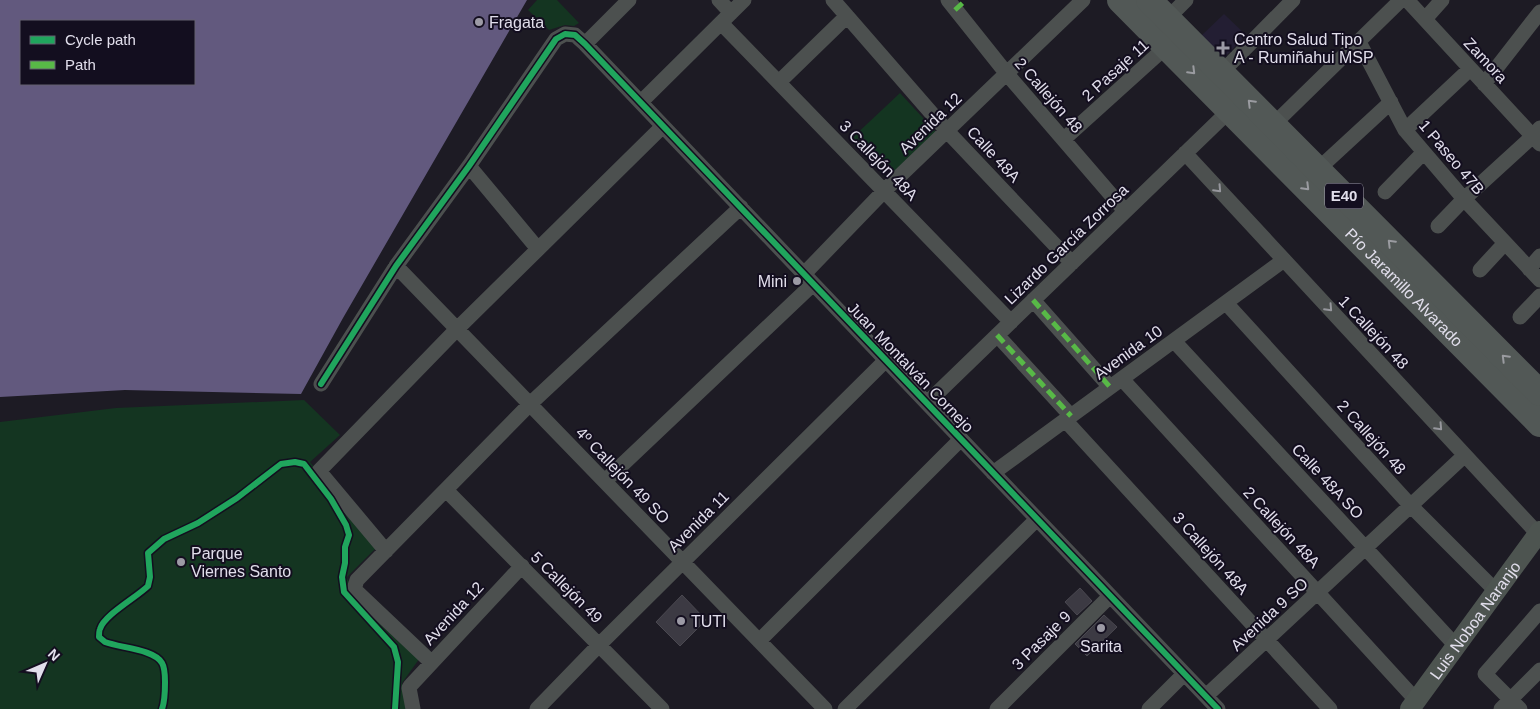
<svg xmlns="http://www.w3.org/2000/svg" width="1540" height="709" font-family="Arial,sans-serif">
<rect width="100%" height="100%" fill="#1d1b24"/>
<path fill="#231e33" d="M1224,14L1246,35L1223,59L1201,36Z"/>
<path fill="#143521" d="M537,0H557L579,23L574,26L565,25L549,30L528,10Z
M900,93L936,132L887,179L850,140Z
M304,400L340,435L310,462L377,547L346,578L422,655L402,683L407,709H0V422L116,408Z"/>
<path fill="#62597e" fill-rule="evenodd" d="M0,0H527L343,318L301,394L125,390L0,397ZM21,21H194V84H21Z"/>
<path fill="#3c3a43" stroke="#4a4850" d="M1080,588L1092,601L1077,615L1065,602Z
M682,595L706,620L680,646L656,622Z
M1104,615L1117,627L1087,656L1075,644Z"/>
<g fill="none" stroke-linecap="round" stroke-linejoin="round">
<path stroke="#4c504f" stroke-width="15" d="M719,0L731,13
M833,0L947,131L1072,263
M948,0L1007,74L1125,211
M1407,0L1540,144
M1167,19L1186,0
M1425,19L1442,0
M721,23L1011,322
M1359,42L1405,130L1464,199L1540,280
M585,44L629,0
M1221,73L1293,0
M779,82L847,16
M1484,84L1540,12
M641,102L744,0
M1273,125L1401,0
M1405,130L1470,69
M1064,139L1167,46
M1185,153L1538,534
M1327,161L1391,102
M469,166L538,249
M1385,192L1423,153
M1438,226L1464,199L1533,136L1540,128
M396,266L825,709
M1529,269L1540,256
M1480,270L1504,244
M804,274L884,191L1083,0
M1033,300L1110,387
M1226,303L1411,506L1496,591
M1520,317L1540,296
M997,335L1071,416
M1174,341L1456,646
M1122,379L1416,700
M321,384L396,266L469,166L556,39L565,34L575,35L585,44L1218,709
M927,403L1230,110
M1065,420L1330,709
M993,473L1284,260
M605,481L813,284
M446,490L662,709
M386,551L319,471L457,329L663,126
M759,641L961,439
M431,662L356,591L355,586L357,580L530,404L741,207
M1206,696L1465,455
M413,709L409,688L411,685L522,566
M537,709L599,645L886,360
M845,709L1037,519
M997,709L1110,596
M1149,709L1184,674
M1501,709L1540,670
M1520,709L1485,674L1540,611"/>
<path stroke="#4d5450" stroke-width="20" id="s1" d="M1410,709L1540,531"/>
<g stroke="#525856" stroke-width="26">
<path id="s2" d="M1120,0L1540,424"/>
<path d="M1149,0L1540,393"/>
</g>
<path stroke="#58b947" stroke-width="5" stroke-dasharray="10 5" stroke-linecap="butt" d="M955,10L966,0
M1033,300L1110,387
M997,335L1071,416"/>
<g stroke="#130e1f" stroke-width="9">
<path id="cycleway" d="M321,384L396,266L469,166L556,39L565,34L575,35L585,44L1218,709
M162,709C165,701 165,691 165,682C165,676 165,668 162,663C154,649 120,648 105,642L99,637C99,636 99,629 100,629C104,615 137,597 148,586L150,577L148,553L164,539L198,523L237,498L281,464L295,462L304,464L331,499L346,525L349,535L345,547V563L342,577L344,592L394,647L398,662L395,709"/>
</g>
<use href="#cycleway" stroke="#20a55d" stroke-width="6"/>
</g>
<defs><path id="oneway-chevron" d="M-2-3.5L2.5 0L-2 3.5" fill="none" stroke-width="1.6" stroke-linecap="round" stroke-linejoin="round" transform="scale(1.25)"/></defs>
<g stroke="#9a9ba0">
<use href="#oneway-chevron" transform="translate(1192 71) rotate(45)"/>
<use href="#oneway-chevron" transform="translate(1251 103) rotate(-135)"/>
<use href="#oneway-chevron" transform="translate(1306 187) rotate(45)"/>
<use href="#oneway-chevron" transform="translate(1391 243) rotate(-135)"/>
<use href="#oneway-chevron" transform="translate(1505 358) rotate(-135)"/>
</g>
<g stroke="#96979d">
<use href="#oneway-chevron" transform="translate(1218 189) rotate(47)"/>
<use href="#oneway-chevron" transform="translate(1329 308) rotate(47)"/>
<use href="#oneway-chevron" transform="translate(1439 427) rotate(47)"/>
</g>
<g fill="#9c9aa5" stroke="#130e1f" stroke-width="2">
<circle cx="479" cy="22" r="5"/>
<path d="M1220.5 40.5h5v5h5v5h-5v5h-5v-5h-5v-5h5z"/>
<circle cx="797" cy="281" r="5"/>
<circle cx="181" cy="562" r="5"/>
<circle cx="681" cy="621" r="5"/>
<circle cx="1101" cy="628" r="5"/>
</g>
<g text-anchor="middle" stroke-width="4" stroke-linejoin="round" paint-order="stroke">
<rect fill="#130e1f" stroke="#a3a0ae" stroke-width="1" x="1325" y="183.5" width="38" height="25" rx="4"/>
<g font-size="15" font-weight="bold" fill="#e1deeb">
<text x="1344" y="201">E40</text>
</g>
<g font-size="16" fill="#e1deeb" stroke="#130e1f" text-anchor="start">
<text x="489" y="28">Fragata</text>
<text x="1234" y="45">Centro Salud Tipo<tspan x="1234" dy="18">A - Rumiñahui MSP</tspan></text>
<text x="787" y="287" text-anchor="end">Mini</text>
<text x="191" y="559">Parque<tspan x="191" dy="18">Viernes Santo</tspan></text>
<text x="691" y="627">TUTI</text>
<text x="1101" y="652" text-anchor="middle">Sarita</text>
</g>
<g font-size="16" fill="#e1deeb" stroke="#130e1f">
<text transform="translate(1486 60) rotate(47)" y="6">Zamora</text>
<text transform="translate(1115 70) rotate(-42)" y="6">2 Pasaje 11</text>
<text transform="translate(1049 95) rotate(49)" y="6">2 Callejón 48</text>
<text transform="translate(930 123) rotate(-44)" y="6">Avenida 12</text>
<text transform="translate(994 154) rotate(47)" y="6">Calle 48A</text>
<text transform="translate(1452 157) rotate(50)" y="6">1 Paseo 47B</text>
<text transform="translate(879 160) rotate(46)" y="6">3 Callejón 48A</text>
<text transform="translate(1066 244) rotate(-44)" y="6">Lizardo García Zorrosa</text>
<text dy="6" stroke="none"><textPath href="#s2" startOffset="404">Pío Jaramillo Alvarado</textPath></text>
<text transform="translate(1374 332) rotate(47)" y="6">1 Callejón 48</text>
<text transform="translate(1128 352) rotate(-36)" y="6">Avenida 10</text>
<text transform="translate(911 367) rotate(46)" y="6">Juan Montalván Cornejo</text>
<text transform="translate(1372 437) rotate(48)" y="6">2 Callejón 48</text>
<text transform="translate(623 475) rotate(46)" y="6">4º Callejón 49 SO</text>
<text transform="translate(1328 481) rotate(47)" y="6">Calle 48A SO</text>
<text transform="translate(698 521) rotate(-45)" y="6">Avenida 11</text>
<text transform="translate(1282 527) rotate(47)" y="6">2 Callejón 48A</text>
<text transform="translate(1211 553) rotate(48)" y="6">3 Callejón 48A</text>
<text transform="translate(567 587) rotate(45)" y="6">5 Callejón 49</text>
<text transform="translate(453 613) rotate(-47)" y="6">Avenida 12</text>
<text transform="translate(1269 614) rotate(-43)" y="6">Avenida 9 SO</text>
<text dy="6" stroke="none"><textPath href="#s1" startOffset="110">Luis Noboa Naranjo</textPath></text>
<text transform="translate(1041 640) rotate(-45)" y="6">3 Pasaje 9</text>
</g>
</g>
<rect x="20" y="20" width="175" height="65" fill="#130e1f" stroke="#656171"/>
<rect x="30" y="36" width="25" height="8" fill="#20a55d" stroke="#656171"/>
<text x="65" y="45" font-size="15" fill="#e1deeb">Cycle path</text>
<rect x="30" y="61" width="25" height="8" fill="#58b947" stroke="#656171"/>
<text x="65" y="70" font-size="15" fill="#e1deeb">Path</text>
<g transform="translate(45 664) rotate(45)" stroke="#130e1f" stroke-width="4" paint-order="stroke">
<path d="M0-4L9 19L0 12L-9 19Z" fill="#e1deeb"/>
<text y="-8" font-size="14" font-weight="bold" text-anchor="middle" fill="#e1deeb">N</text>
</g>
</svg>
